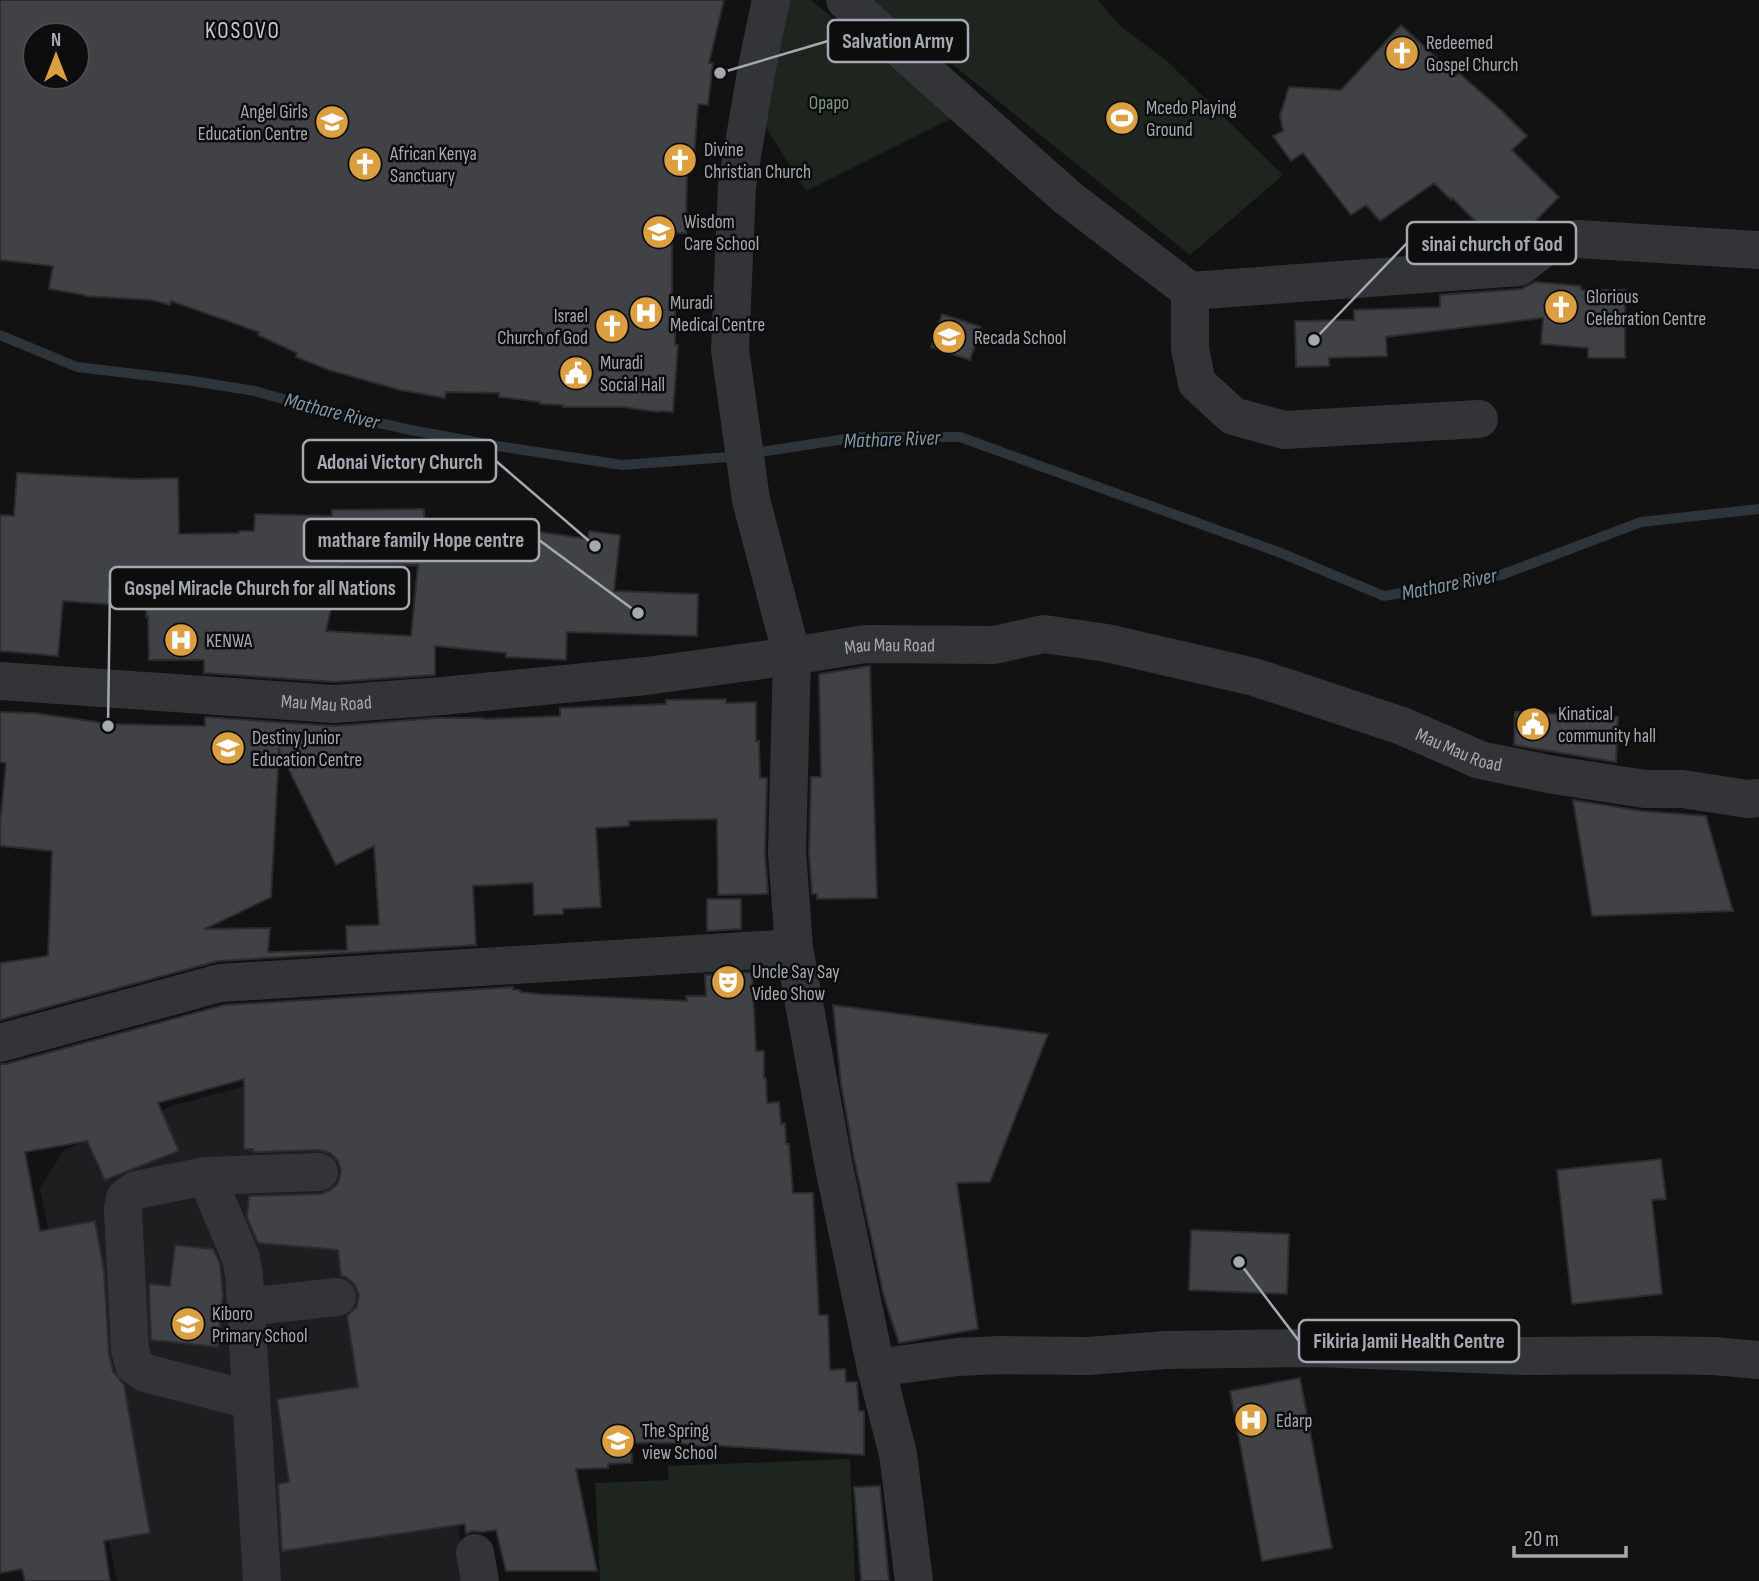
<svg xmlns="http://www.w3.org/2000/svg" width="1759" height="1581" font-family="'Sofia Sans Condensed',sans-serif">
<rect width="100%" height="100%" fill="#121213"/>
<path fill="#1e1e20" d="M321,1069L435,1352L466,1581H117L40,1188L64,1150L172,1106L234,1089Z"/>
<path fill="#1e251f" d="M787,0H811L952,118L806,191L757,113Z
M872,0H1098L1119,25L1167,61L1283,175L1190,255Z
M850,1459L855,1581H600L595,1483L669,1480L668,1466Z"/>
<g fill="none" stroke-linecap="round" stroke-linejoin="round">
<path stroke="#2d343a" stroke-width="10" d="M0,335L77,367L186,380L255,391L325,411L411,430L497,446L622,465L728,457L858,437H960L1281,553L1384,596L1501,575L1641,522L1759,509"/>
</g>
<path fill="#414246" stroke="#2c2c2f" stroke-width="2" fill-rule="evenodd" d="M0,0H724L709,63H713L708,105L698,104L693,171H687L686,233H672V301H675V345H678L673,412L658,411V412L623,407H563V405L540,404V402L499,397V393L446,392L445,398L400,390L329,370L296,357L297,353L258,335L259,332L171,301L170,305L152,300L85,296V295L49,289L53,266L0,260ZM35,35H77V77H35Z
M1401,25L1456,76L1459,73L1500,109L1527,136L1512,150L1559,197L1511,246H1501L1452,198L1451,200L1434,183L1380,221L1366,205L1351,215L1303,153L1291,161L1273,136L1283,131L1280,115L1289,87L1341,90Z
M1535,282L1581,286V290H1625V358H1588V348L1541,344L1543,318L1386,337L1387,356L1329,358V366L1296,367L1295,321L1354,320V310L1440,307V295L1521,289Z
M942,314L981,327L970,360L931,347Z
M17,473L135,479L178,478L179,534L239,533V531H254L255,514L332,516V510L424,509V522L513,528L588,539L589,531L620,535L614,591L698,594L697,636L567,632L566,660L506,657V653L435,646V675L334,682L204,673V660H149L148,616L146,617V607L63,601L58,656L0,651V515L14,516ZM418,565L411,636L326,631L341,566Z
M870,666L877,898L817,899V894H812L809,851L811,777H821L819,674Z
M726,699V703L756,702V741H759L760,778H767L765,852L768,894L718,895L717,819L629,821V826L596,828L601,907L563,909V914L534,915L533,883L473,886L476,945L218,961L0,1020V963L48,956L52,851L0,846V824L6,763L0,762V712L34,713L111,724L205,726V717L335,726L435,718H484V719L560,716V708L666,704V700ZM279,750L336,865L374,846L379,925L346,926L347,950L268,952L270,928L205,929L271,897Z
M1515,712L1618,717L1616,762L1514,745Z
M1573,800L1642,811L1706,816L1733,911L1592,916Z
M707,899H741V929L707,931Z
M752,972L756,1051H764V1078H766L767,1103L779,1102L781,1124L785,1123L786,1144H789L793,1193H813L819,1315H828L830,1370L845,1369L846,1382H857L859,1411H864V1455L707,1445L706,1447L678,1443H631L632,1463L608,1464V1468L576,1469L597,1571H506L496,1530L482,1532L472,1531L466,1534L465,1524L282,1551L278,1484L289,1482L277,1399L358,1387L347,1316L357,1306L359,1295L354,1284L346,1277L341,1276L338,1250L258,1243L247,1217L249,1196L320,1194L331,1190L338,1183L341,1171L338,1161L330,1153L319,1150L253,1152V1149H244V1079L158,1103L179,1151L105,1180L87,1141L25,1152L40,1231L95,1221L104,1271L109,1355L113,1371L124,1385L150,1533L104,1541L110,1581H25L22,1569L0,1573V1064H6L224,1005L513,987V990H520V992L540,994L687,1001L686,996H706L705,975Z
M833,1005L1048,1034L990,1182L957,1183L978,1329L899,1343L884,1297L854,1158L841,1084Z
M1661,1159L1666,1199L1652,1200L1662,1294L1572,1304L1557,1170Z
M1191,1230L1289,1234L1287,1294L1189,1290Z
M175,1245L213,1249L220,1264L223,1295L218,1347L151,1340L149,1284L170,1286Z
M1300,1378L1332,1548L1262,1561L1230,1391Z
M880,1486L889,1581H861L854,1487Z"/>
<g fill="none" stroke-linecap="round" stroke-linejoin="round">
<g stroke="#333437" stroke-width="38">
<path d="M771,0L757,67L737,185L730,350L751,500L792,656L787,852L794,948L833,1162L876,1368L898,1454L914,1581"/>
<path d="M845,0L1068,198L1190,291L1519,267L1550,243L1577,239L1759,250"/>
<path d="M1190,291V349L1197,383L1233,416L1284,430L1479,419"/>
<path id="s1" d="M0,681L334,704L442,696L646,676L792,656L865,644L994,645L1044,634L1107,643L1254,677L1402,726L1480,760L1554,775L1645,789H1682L1748,799L1759,798"/>
<path d="M0,1043L220,983L794,948"/>
<path d="M206,1176L241,1258L244,1275L262,1581"/>
<path d="M247,1307L337,1297"/>
<path d="M876,1368L957,1357L1000,1355L1088,1356L1166,1350L1317,1348L1524,1356L1652,1355L1714,1356L1759,1360"/>
<path d="M251,1400L145,1373L134,1365L130,1350L123,1209L125,1198L136,1190L206,1176L319,1172"/>
<path d="M475,1553L480,1581"/>
</g>
</g>
<defs>
<g id="church-disc" transform="scale(1.75)"><circle r="9.5" fill="#db9f42" stroke="#0d0d0e"/><path d="M-1.2-6h2.4v3.5h3.3v2.4h-3.3V6h-2.4V-.1h-3.3v-2.4h3.3Z" fill="#fff"/></g>
<g id="stadium-disc" transform="scale(1.75)"><circle r="9.5" fill="#db9f42" stroke="#0d0d0e"/><path d="M0-5a6.5 5 0 1 0 0 10a6.5 5 0 1 0 0-10ZM-3.5-1.8h7v3.6h-7Z" fill="#fff"/></g>
<g id="school-disc" transform="scale(1.75)"><circle r="9.5" fill="#db9f42" stroke="#0d0d0e"/><path d="M0-5L7-2L0 1L-7-2ZM-4 1L0 2.5L4 1V4Q0 6-4 4Z" fill="#fff"/></g>
<g id="hospital-disc" transform="scale(1.75)"><circle r="9.5" fill="#db9f42" stroke="#0d0d0e"/><path d="M-5-5h3v3.5h4V-5h3V5h-3V1.5h-4V5h-3Z" fill="#fff"/></g>
<g id="civic-disc" transform="scale(1.75)"><circle r="9.5" fill="#db9f42" stroke="#0d0d0e"/><path d="M-.6-6.5H3V-4.5H.6V-3L4-1V1h2V6H-6V1h2V-1L-.6-3ZM-1.2 2.5V6h2.4V2.5Z" fill="#fff"/></g>
<g id="theatre-disc" transform="scale(1.75)"><circle r="9.5" fill="#db9f42" stroke="#0d0d0e"/><path d="M-5-5.5Q0-4 5-5.5V0Q5 5 0 6Q-5 5-5 0ZM-3.3-2.5H-1v1.5H-3.3ZM1-2.5H3.3v1.5H1ZM-2.8 1Q0 5.5 2.8 1Z" fill="#fff"/></g>
</defs>
<g fill-rule="evenodd">
<use href="#church-disc" x="1402" y="53"/>
<use href="#stadium-disc" x="1122" y="118"/>
<use href="#school-disc" x="332" y="122"/>
<use href="#church-disc" x="680" y="160"/>
<use href="#church-disc" x="365" y="164"/>
<use href="#school-disc" x="659" y="232"/>
<use href="#church-disc" x="1561" y="307"/>
<use href="#hospital-disc" x="646" y="313"/>
<use href="#church-disc" x="612" y="326"/>
<use href="#school-disc" x="949" y="337"/>
<use href="#civic-disc" x="576" y="373"/>
<use href="#hospital-disc" x="181" y="640"/>
<use href="#civic-disc" x="1533" y="724"/>
<use href="#school-disc" x="228" y="748"/>
<use href="#theatre-disc" x="728" y="982"/>
<use href="#school-disc" x="188" y="1324"/>
<use href="#hospital-disc" x="1251" y="1420"/>
<use href="#school-disc" x="618" y="1441"/>
</g>
<g text-anchor="middle" stroke-width="5" stroke-linejoin="round" paint-order="stroke">
<g font-size="19" fill="#a5a9b2" stroke="#0d0d0e" text-anchor="start">
<text x="1426" y="49">Redeemed<tspan x="1426" dy="22">Gospel Church</tspan></text>
<text x="1146" y="114">Mcedo Playing<tspan x="1146" dy="22">Ground</tspan></text>
<text x="308" y="118" text-anchor="end">Angel Girls<tspan x="308" dy="22">Education Centre</tspan></text>
<text x="704" y="156">Divine<tspan x="704" dy="22">Christian Church</tspan></text>
<text x="390" y="160">African Kenya<tspan x="390" dy="22">Sanctuary</tspan></text>
<text x="684" y="228">Wisdom<tspan x="684" dy="22">Care School</tspan></text>
<text x="1586" y="303">Glorious<tspan x="1586" dy="22">Celebration Centre</tspan></text>
<text x="670" y="309">Muradi<tspan x="670" dy="22">Medical Centre</tspan></text>
<text x="588" y="322" text-anchor="end">Israel<tspan x="588" dy="22">Church of God</tspan></text>
<text x="974" y="344">Recada School</text>
<text x="600" y="369">Muradi<tspan x="600" dy="22">Social Hall</tspan></text>
<text x="206" y="647">KENWA</text>
<text x="1558" y="720">Kinatical<tspan x="1558" dy="22">community hall</tspan></text>
<text x="252" y="744">Destiny Junior<tspan x="252" dy="22">Education Centre</tspan></text>
<text x="752" y="978">Uncle Say Say<tspan x="752" dy="22">Video Show</tspan></text>
<text x="212" y="1320">Kiboro<tspan x="212" dy="22">Primary School</tspan></text>
<text x="1276" y="1427">Edarp</text>
<text x="642" y="1437">The Spring<tspan x="642" dy="22">view School</tspan></text>
</g>
<g font-size="19" fill="#7e9b7e" stroke="#0d0d0e">
<text x="829" y="109">Opapo</text>
</g>
<g font-size="19" fill="#a5a9b2" stroke="#0d0d0e">
<text dy="7" stroke="none"><textPath href="#s1" startOffset="894">Mau Mau Road</textPath></text>
<text dy="7" stroke="none"><textPath href="#s1" startOffset="327">Mau Mau Road</textPath></text>
<text dy="7" stroke="none"><textPath href="#s1" startOffset="1482">Mau Mau Road</textPath></text>
</g>
<g font-size="21" font-style="italic" fill="#7f98a9" stroke="#0d0d0e">
<text transform="translate(332 411) rotate(14)" y="7">Mathare River</text>
<text transform="translate(892 439) rotate(-2)" y="7">Mathare River</text>
<text transform="translate(1449 584) rotate(-11)" y="7">Mathare River</text>
</g>
<g font-size="23" letter-spacing="2" fill="#c5c8ce" stroke="#0d0d0e">
<text x="243" y="38">KOSOVO</text>
</g>
</g>
<path fill="none" stroke="#a5a9b2" stroke-width="2.5" d="M720 73L828 41M1314 340L1407 243M595 546L496 461M638 613L539 540M108 726L110 588M1239 1262L1299 1341"/>
<g fill="#a5a9b2" stroke="#0d0d0e" stroke-width="2.5">
<circle cx="720" cy="73" r="7"/>
<circle cx="1314" cy="340" r="7"/>
<circle cx="595" cy="546" r="7"/>
<circle cx="638" cy="613" r="7"/>
<circle cx="108" cy="726" r="7"/>
<circle cx="1239" cy="1262" r="7"/>
</g>
<g fill="#0d0d0e" stroke="#a5a9b2" stroke-width="2.5">
<rect x="828" y="20" width="140" height="42" rx="7"/>
<rect x="1407" y="222" width="169" height="42" rx="7"/>
<rect x="303" y="440" width="193" height="42" rx="7"/>
<rect x="304" y="519" width="235" height="42" rx="7"/>
<rect x="110" y="567" width="299" height="42" rx="7"/>
<rect x="1299" y="1320" width="220" height="42" rx="7"/>
</g>
<g font-size="21" text-anchor="middle" font-weight="bold" fill="#a5a9b2">
<text x="898" y="48">Salvation Army</text>
<text x="1492" y="251">sinai church of God</text>
<text x="400" y="469">Adonai Victory Church</text>
<text x="421" y="547">mathare family Hope centre</text>
<text x="260" y="595">Gospel Miracle Church for all Nations</text>
<text x="1409" y="1348">Fikiria Jamii Health Centre</text>
</g>
<g transform="translate(56 56)"><circle r="33" fill="#0d0d0e" stroke="#4a4b50" stroke-width="2"/>
<path d="M0-5L12 26L0 18L-12 26Z" fill="#db9f42"/>
<text y="-10" font-size="19" font-weight="bold" text-anchor="middle" fill="#a5a9b2">N</text>
</g>
<path d="M1514 1546v10h112v-10" fill="none" stroke="#a5a9b2" stroke-width="3.5"/>
<text x="1524" y="1546" font-size="21" fill="#a5a9b2" stroke="#0d0d0e" stroke-width="5" paint-order="stroke">20 m</text>
</svg>
